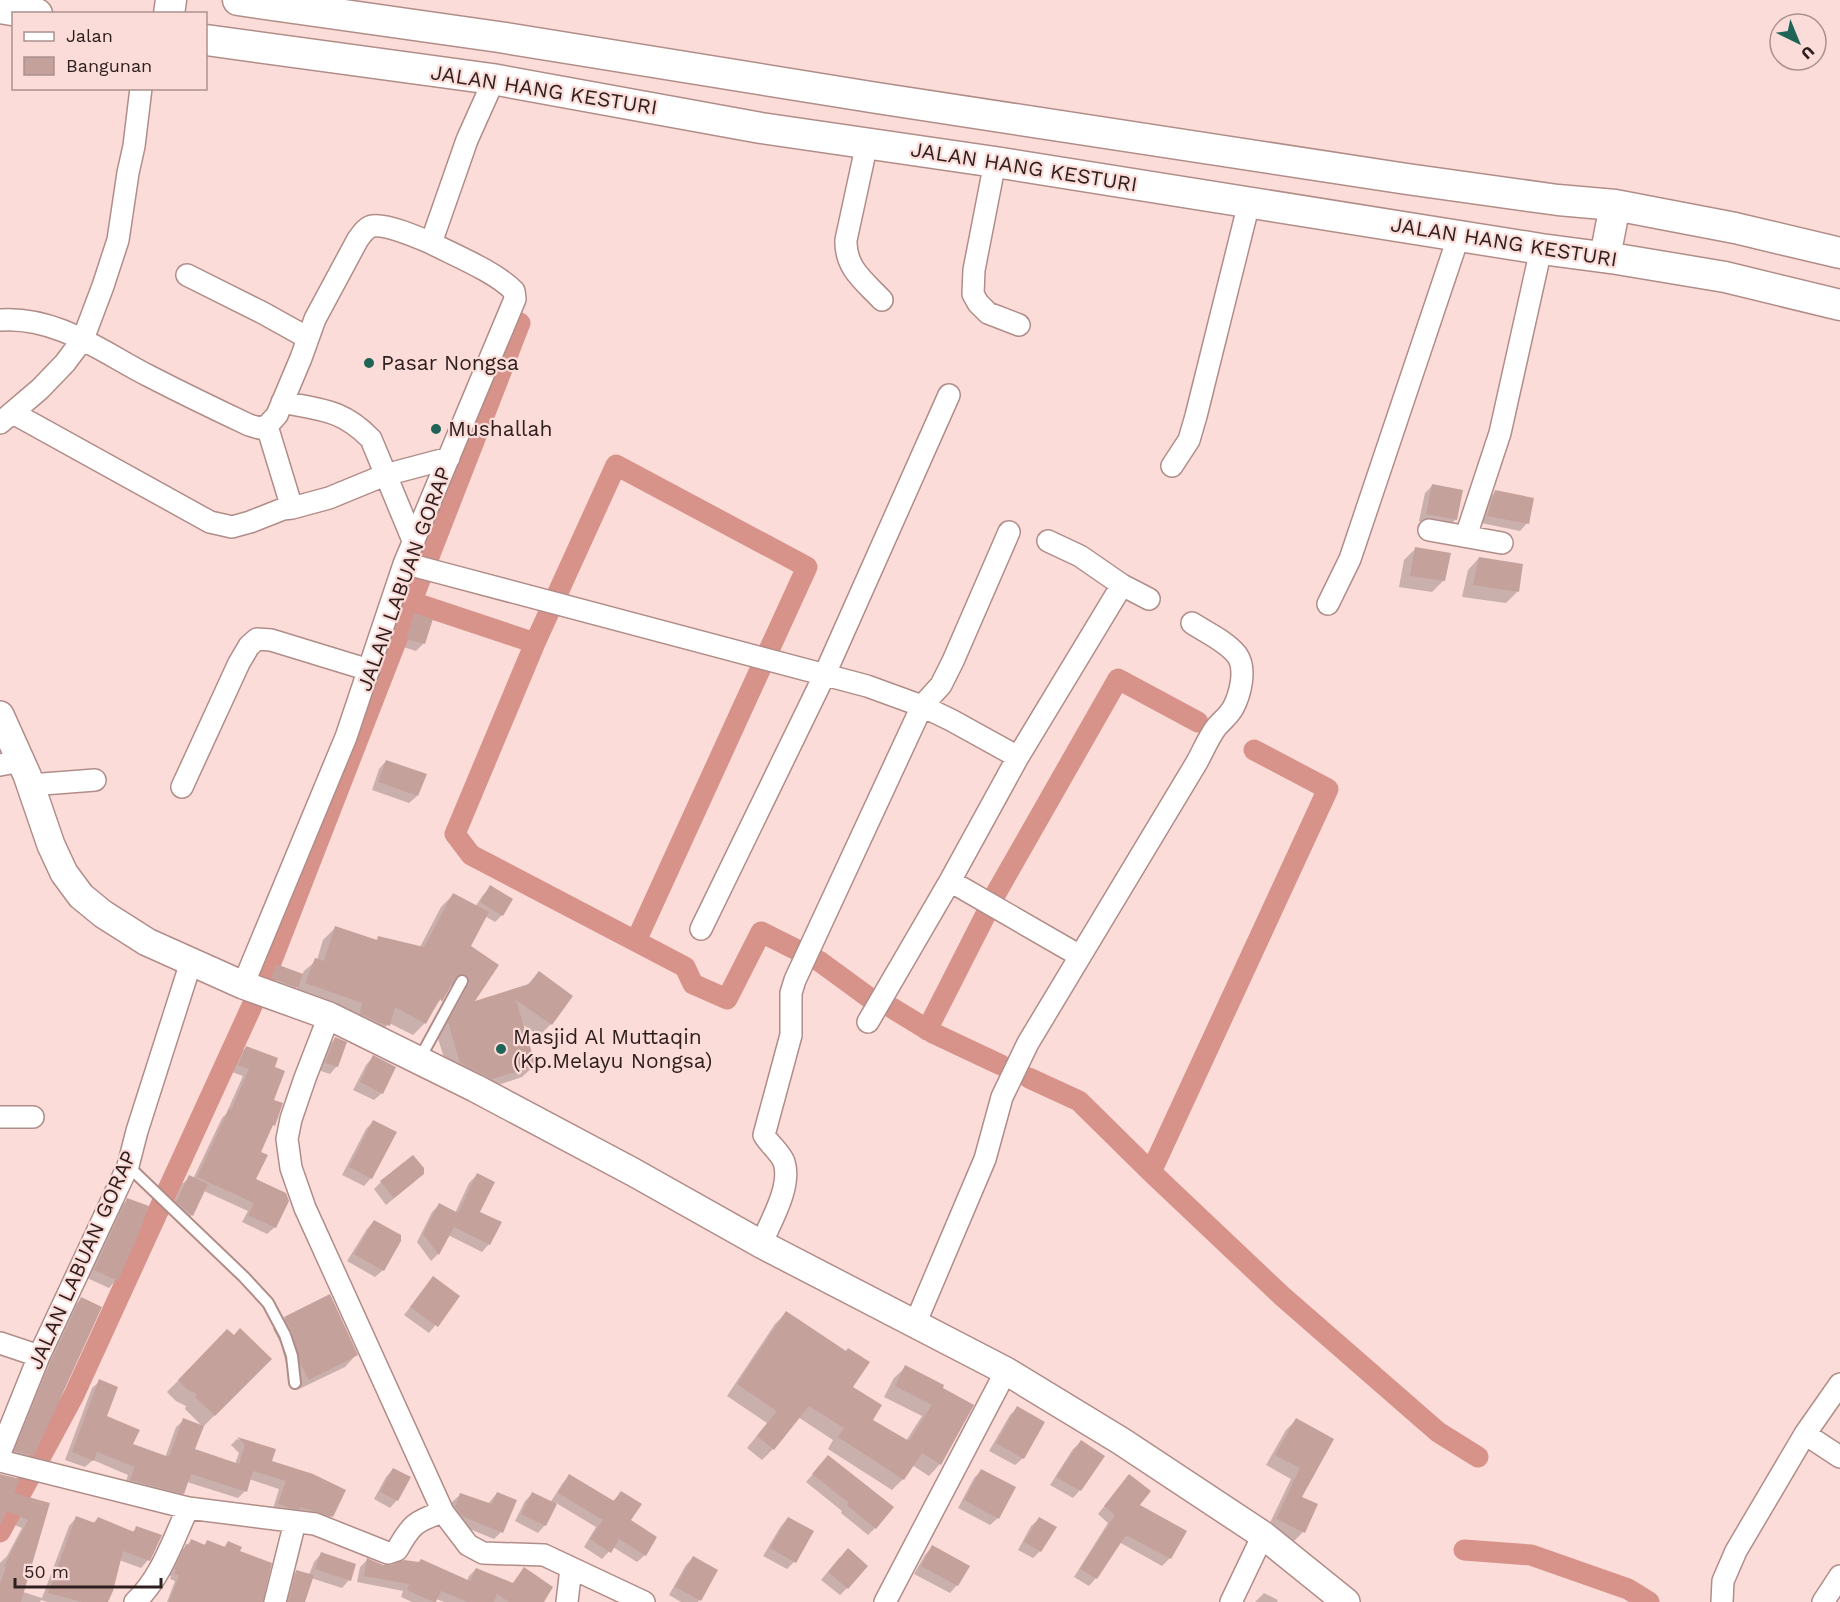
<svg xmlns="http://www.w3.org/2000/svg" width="1840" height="1602" font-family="'Work Sans',sans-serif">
<rect width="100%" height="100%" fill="#fcdcd8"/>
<path fill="#0003" d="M1432,486L1456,519L1448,527L1419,521L1425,493Z
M1495,492L1527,523L1520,531L1481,523L1488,499Z
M1415,549L1444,580L1432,592L1399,587L1404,560Z
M1479,558L1517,592L1506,603L1462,597L1468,570Z
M414,615L424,643L416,651L400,646L407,622Z
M386,761L417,796L409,803L372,790L379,769Z
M490,887L502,915L495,922L485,916L469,947L471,1003L526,986L539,973L571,996L551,1024L539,1036L522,1024L534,1066L522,1077L480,1091L449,1075L437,1035L454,986L450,985L425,1023L413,1035L389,1023L377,1037L295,995L298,986L289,995L265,986L269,974L276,966L302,975L304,971L317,960L323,940L335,928L375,941L379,938L420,947L441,907L453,895L475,907L483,895Z
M335,1039L337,1066L330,1074L318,1070L328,1046Z
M246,1048L273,1068V1125L269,1129L259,1153L254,1179L275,1227L267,1234L242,1222L248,1211L204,1191L192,1215L184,1222L170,1210L182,1184L190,1177L193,1179L222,1118L226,1114L243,1076L232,1072L238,1055Z
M373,1057L382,1093L374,1100L353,1090L366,1065Z
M374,1121L371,1178L364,1186L342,1175L366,1129Z
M477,1175L478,1212L489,1244L482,1252L448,1235L438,1254L431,1261L417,1242L432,1212L439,1205L455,1213L469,1183Z
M381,1182H414L386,1205L374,1189Z
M128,1199L137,1235L116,1280L109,1288L87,1278L120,1207Z
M374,1221L383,1270L375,1277L347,1261L367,1229Z
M433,1278L458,1297L429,1333L404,1315Z
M81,1299L46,1426L47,1427L33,1456L25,1463L8,1459L44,1370L74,1306Z
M786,1313L851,1388L870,1421L906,1441L922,1416L884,1397L894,1378L906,1367L972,1406L940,1464L929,1476L912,1465L903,1479L892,1490L828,1449L833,1440L798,1417L773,1449L762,1460L747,1448L767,1423L727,1396L775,1324Z
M285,1318L356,1355L345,1367L297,1390L289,1375L281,1344L273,1329Z
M227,1331L270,1359L203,1427L185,1409L186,1406L176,1401L167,1392Z
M100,1381L105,1417L131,1445L165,1458L176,1427L184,1420L194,1450L235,1464L239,1453L231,1445L237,1439L274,1450L270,1462L331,1516L324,1524L272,1512L279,1489L249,1479L245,1491L238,1498L187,1482L183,1493L176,1501L124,1488L128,1475L93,1460L85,1467L65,1460L92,1388Z
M1017,1408L1023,1458L1015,1465L989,1451L1010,1415Z
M1296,1420L1332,1440L1300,1497L1303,1532L1293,1542L1267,1529L1291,1479L1266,1465L1286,1430Z
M1081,1442L1080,1490L1073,1498L1050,1485L1073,1449Z
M828,1457L875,1528L868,1535L841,1513L842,1511L806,1482Z
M393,1469L397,1500L390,1508L374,1499L386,1477Z
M982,1470L998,1518L990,1525L958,1508L974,1478Z
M0,1476L12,1494L48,1504L23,1592L42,1598L69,1526L76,1518L92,1524L98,1518L131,1533L137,1528L148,1560L141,1568L119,1560L107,1602H47L41,1600L40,1602H0V1563L7,1556L22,1528L0,1519Z
M569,1476L613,1501L621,1493L629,1521L645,1555L637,1562L613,1547L602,1559L584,1547L596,1527L556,1503L545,1525L538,1533L515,1521L525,1501L532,1494L550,1503L562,1484Z
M1129,1476L1137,1505L1170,1558L1162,1566L1119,1542L1096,1578L1089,1586L1074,1577L1108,1523L1098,1514Z
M497,1493L501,1532L494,1539L455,1523L448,1515L452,1502L460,1495L488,1504Z
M788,1518L794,1562L787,1569L763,1556L781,1526Z
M1039,1519L1040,1551L1033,1558L1018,1550L1031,1526Z
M191,1541L203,1546L207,1542L223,1548L229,1542L238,1552L261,1602H167L175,1581L170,1579L171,1576L169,1575L181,1551Z
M932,1547L957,1585L950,1593L914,1574L925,1555Z
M321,1554L349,1580L342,1588L311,1578L304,1602H285L291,1577L297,1571L309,1575L314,1562Z
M840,1557L847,1588L840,1595L821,1580Z
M693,1558L716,1571L698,1602H681L669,1595L686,1565Z
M367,1560L383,1566L467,1581L469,1576L476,1569L512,1584L524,1569L542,1602H444L436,1599L435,1602H412L401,1597L403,1591L357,1582L360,1567Z
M1264,1593L1278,1600L1277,1602H1255Z"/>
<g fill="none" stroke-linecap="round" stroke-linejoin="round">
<path stroke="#d7928a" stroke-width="21" d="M412,602L535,643L455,834L471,855L685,967L693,984L727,999L761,932L795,949
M535,643L616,465L807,567L636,941
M995,895L1118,679L1198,722
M819,961L871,999
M892,1008L933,1033L1001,1065
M927,1030L986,914
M1029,1078L1079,1101L1151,1172L1282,1296L1438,1432L1478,1457
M1151,1172L1328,789L1254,750
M0,1532L74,1395L267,973L520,323
M1464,1550L1531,1555L1628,1589L1649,1602"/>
</g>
<path fill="#c5a19c" d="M1432,484L1463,490L1457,520L1426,514Z
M1495,490L1534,498L1529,524L1487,516Z
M1415,547L1451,553L1445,581L1410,576Z
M1479,557L1523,564L1519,592L1473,585Z
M414,613L433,619L425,644L406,639Z
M386,760L427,774L418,796L378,782Z
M490,885L513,899L503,916L480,902Z
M453,893L489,912L471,946L499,965L475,1001L529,984L539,971L573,996L552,1025L516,1000L536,1066L492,1079L460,1063L448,1022L469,984V978L465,974H461L456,977L442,1002L440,998L426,1024L395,1007L390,1026L380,1023L360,1014L362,1003L305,983L315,958L324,961L335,926L377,940L378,936L424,947Z
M276,964L303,974L298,988L271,978Z
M335,1037L347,1042L338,1067L325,1063Z
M246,1046L278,1058L275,1067L285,1071L274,1100L283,1103L275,1126L273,1125L261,1152L268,1155L256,1179L286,1193L289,1201L276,1228L248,1215L254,1203L197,1177L229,1109L231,1110L249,1069L238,1065Z
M373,1055L396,1067L383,1094L360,1082Z
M373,1120L397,1132L372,1179L349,1167Z
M413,1155L424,1168V1174L394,1198L380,1181Z
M477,1173L495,1182L480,1212L502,1222L490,1245L454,1227L439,1255L423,1234L439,1203L458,1213Z
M189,1175L208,1184L193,1216L176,1202Z
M127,1198L149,1206L138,1235L118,1281L94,1270Z
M374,1220L401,1235V1241L384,1271L354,1254Z
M433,1276L460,1296L438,1327L410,1307Z
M330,1294L358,1355L309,1380L300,1363L292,1332L284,1317Z
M81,1297L102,1307L34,1456L14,1451L51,1361Z
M786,1311L846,1351L848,1348L870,1362L853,1387L882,1405L873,1420L909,1441L932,1405L895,1386L905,1365L944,1385L943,1388L974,1405L941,1465L922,1453L904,1480L838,1437L844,1428L809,1406L774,1450L757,1436L777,1411L737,1384Z
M240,1328L272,1359L215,1416L195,1397L197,1394L188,1390L178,1380L227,1329L234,1335Z
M99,1379L118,1387L107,1416L140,1430L133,1444L169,1457L183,1418L204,1426L195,1449L239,1464L245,1445L237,1437L276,1449L272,1461L313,1474L346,1490L333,1517L300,1507V1509L290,1508L278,1504L286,1481L253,1471L247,1492L191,1474L184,1494L130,1480L135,1467L97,1452L94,1461L72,1452Z
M1017,1406L1045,1422L1024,1459L996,1443Z
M1296,1418L1334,1439L1302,1497L1318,1504L1305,1533L1276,1519L1300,1468L1275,1455Z
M1081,1440L1105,1456L1081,1491L1056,1477Z
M828,1455L894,1507L876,1529L847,1505L849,1503L812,1474Z
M393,1468L411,1477L398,1501L380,1492Z
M981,1469L1016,1487L999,1519L964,1500Z
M0,1474L20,1479L14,1493L50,1503L21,1602H0V1584L6,1567L4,1566L28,1520L7,1511L0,1526Z
M569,1474L614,1501L621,1491L642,1504L631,1520L657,1537L646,1556L619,1539L611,1553L590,1539L603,1520L558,1493Z
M1129,1474L1151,1491L1140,1505L1187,1531L1171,1559L1126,1535L1097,1579L1080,1569L1115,1515L1104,1506Z
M497,1492L517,1500L503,1533L462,1516L455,1507L460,1493L492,1504Z
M532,1492L557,1504L546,1526L521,1514Z
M76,1516L95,1523L98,1517L134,1532L136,1526L162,1535L150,1561L123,1551L113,1591L108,1602H82L48,1593Z
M788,1517L814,1531L796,1563L770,1548Z
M1039,1517L1057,1527L1041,1552L1024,1542Z
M191,1539L205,1545L207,1540L225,1547L228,1541L242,1547L240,1551L272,1563L263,1602H169L179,1575L174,1574L176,1570H174L186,1544L189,1545Z
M932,1545L970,1566L958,1586L921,1566Z
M848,1548L868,1566L848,1589L828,1572Z
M321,1552L356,1564L351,1581L315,1569Z
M693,1556L718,1570L701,1601L675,1587Z
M367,1558L383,1565H391L404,1560L419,1562L421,1559L470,1581L476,1568L513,1583L524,1567L553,1587L544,1602H509L497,1594L494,1602H468L441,1591L436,1602H434L407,1590L409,1584L364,1576Z
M296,1570L314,1575L305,1602H288Z"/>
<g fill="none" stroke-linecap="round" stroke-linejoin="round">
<g stroke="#b18d89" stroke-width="14">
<path id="service" d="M419,1060L462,981
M128,1166L244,1277L268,1303L285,1335L292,1356L295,1383"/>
</g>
<g stroke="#b18d89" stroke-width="24">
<path id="minor" d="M867,143L846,240C845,268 864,281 882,300
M995,162L974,270L973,294L978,303L988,313L1019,325
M187,275L263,313L308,338
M0,320C57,316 102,352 149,376C182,393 215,409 249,425L259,428L267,426L277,415L301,358L315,319L358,239C362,234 366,227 373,226C387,224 417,237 431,243
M282,402C321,410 342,409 371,439L414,543
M13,413L210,522L232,527L250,522L283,509L292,508L329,498L385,475L449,458
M0,423L40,389L65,363L83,339L103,286L118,240L128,173L134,146L141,88
M267,426L292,508
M1172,466L1189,440L1196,416L1249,203
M1429,530L1502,543
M1466,536L1500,433L1541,249
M1048,541L1080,556L1122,585L1149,599
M404,564L415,566L867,686L922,706L951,720L1018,757
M1328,604L1350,559L1459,235
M0,765L21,761
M30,785L95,780
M182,787L239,663L249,646L257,639L271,640L369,670
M950,881L1080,956
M701,929L824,676L949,395
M243,985L346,737L404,564L515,299L514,291C496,272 454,255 431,243L467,140L488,93L492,79
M329,1016L305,1078L291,1119L287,1139L291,1168L305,1208L443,1512L468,1545L483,1553L544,1555L644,1602
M868,1022L950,881L1018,757L1122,585
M0,1117H33
M761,1244C771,1221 792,1186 784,1162C780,1152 769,1144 764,1135L791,1035V993L795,980L922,706L941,685L953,661L1009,532
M915,1324L985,1159L1002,1097L1028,1043L1197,762C1203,751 1208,739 1215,729C1220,722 1228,717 1233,708C1240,695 1247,669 1237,655C1226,641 1207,633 1192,623
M0,1343L39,1356
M1805,1434L1840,1457
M0,1453L39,1356L128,1166L137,1131L191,962
M0,1461L188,1508C173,1540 161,1578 135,1602
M188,1508L315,1524L388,1553L397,1550C411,1525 415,1521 443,1512
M275,1602L295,1522
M567,1602L571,1568
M885,1602L1006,1371
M1231,1602L1263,1535
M1722,1602L1723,1581L1736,1551L1805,1434L1840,1384
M1823,1602L1840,1576"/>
</g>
<g stroke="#b18d89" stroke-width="30">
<path id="tertiary" d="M0,715L27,775L51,845L64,873L81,896L103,914L147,942L243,985L329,1016L475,1088L633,1172L761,1244L1006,1371L1121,1441L1263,1535L1346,1602"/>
</g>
<g stroke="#b18d89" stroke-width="33">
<path id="secondary" d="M238,0L499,37L877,98L1407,179L1558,200L1615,205L1735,228L1840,253
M0,8L37,14
M169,14L171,0
M206,40L492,79L761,128L995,162L1541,249L1617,259L1725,277L1840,305
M1605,257L1615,205"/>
</g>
<use href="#service" stroke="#fff" stroke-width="10"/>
<use href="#minor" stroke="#fff" stroke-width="21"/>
<use href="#tertiary" stroke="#fff" stroke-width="27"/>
<use href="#secondary" stroke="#fff" stroke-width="30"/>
</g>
<g fill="#1f6456" stroke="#fcdcd8" stroke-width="2">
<circle cx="369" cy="363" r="6"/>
<circle cx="436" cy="429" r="6"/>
<circle cx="501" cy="1049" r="6"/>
</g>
<g text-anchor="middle" stroke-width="4.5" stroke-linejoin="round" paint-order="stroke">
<g font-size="21" fill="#2e201f" stroke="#fcdcd8">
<text transform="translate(544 90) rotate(9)" y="7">JALAN HANG KESTURI</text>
<text transform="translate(1024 167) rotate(9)" y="7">JALAN HANG KESTURI</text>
<text transform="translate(1504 242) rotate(9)" y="7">JALAN HANG KESTURI</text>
<text transform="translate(404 579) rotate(-70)" y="7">JALAN LABUAN GORAP</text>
<text transform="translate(82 1260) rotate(-66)" y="7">JALAN LABUAN GORAP</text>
</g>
<g font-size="21" fill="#2e201f" stroke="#fcdcd8" text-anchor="start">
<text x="381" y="370">Pasar Nongsa</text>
<text x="448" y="436">Mushallah</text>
<text x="513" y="1044">Masjid Al Muttaqin<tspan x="513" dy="24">(Kp.Melayu Nongsa)</tspan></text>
</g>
</g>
<rect x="12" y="12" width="195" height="78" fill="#fcdcd8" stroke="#aa918e" stroke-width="1.5"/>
<rect x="24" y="32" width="30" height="9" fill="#ffffff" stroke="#aa918e" stroke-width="1.5"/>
<text x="66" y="42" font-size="18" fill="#2e201f">Jalan</text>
<rect x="24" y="57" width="30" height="18" fill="#c5a19c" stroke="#aa918e" stroke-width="1.5"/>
<text x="66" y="72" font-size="18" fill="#2e201f">Bangunan</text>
<g transform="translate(1798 42) rotate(137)"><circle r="28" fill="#fcdcd8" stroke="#aa918e" stroke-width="1.5"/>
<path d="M0-4.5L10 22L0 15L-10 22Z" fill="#1f6456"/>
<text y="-9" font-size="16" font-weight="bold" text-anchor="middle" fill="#2e201f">U</text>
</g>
<path d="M15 1578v9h146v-9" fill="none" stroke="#2e201f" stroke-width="3"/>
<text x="24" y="1578" font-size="18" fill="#2e201f" stroke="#fcdcd8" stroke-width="4.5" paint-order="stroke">50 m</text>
</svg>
